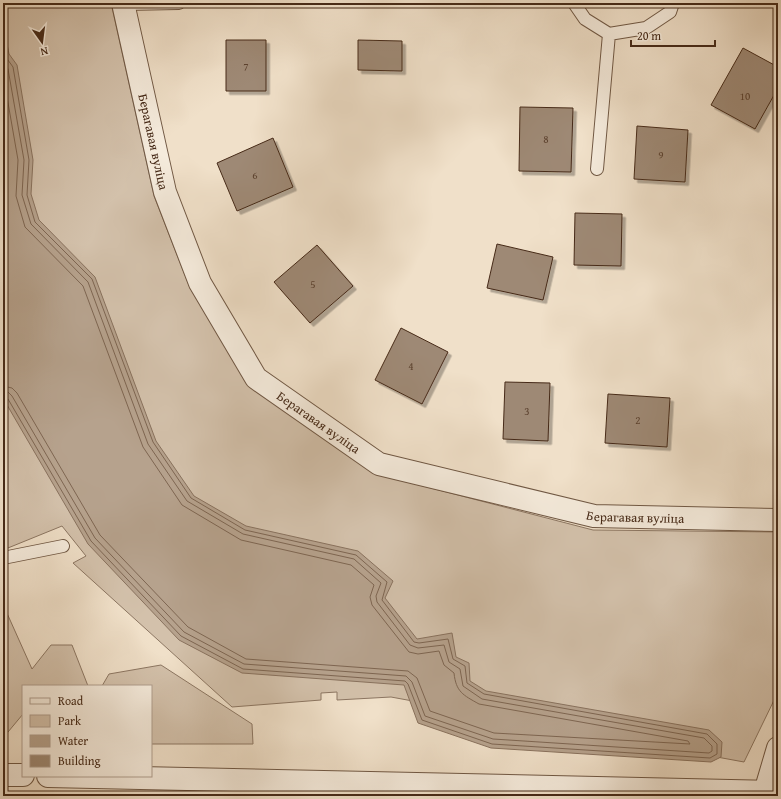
<svg xmlns="http://www.w3.org/2000/svg" width="781" height="799" font-family="'Gentium Book Plus',serif">
<defs>
<filter id="shadow"><feDropShadow dx="3.5" dy="3.5" stdDeviation="0" flood-color="#0004"/></filter>
</defs>
<rect width="100%" height="100%" fill="#f0e0c9"/>
<filter id="stains"><feTurbulence type="fractalNoise" baseFrequency=".005" numOctaves="4"/><feColorMatrix values="0 0 0 0 .2 0 0 0 0 .09 0 0 0 0 .02 0 0 0 .5 -.17"/></filter>
<radialGradient id="worn" r=".72"><stop offset=".6" stop-color="#630" stop-opacity="0"/><stop offset="1" stop-color="#630" stop-opacity=".3"/></radialGradient>
<path fill="#d3c1ab" stroke="#8c7662" d="M3,3H111L154,196L190,288L248,384L373,473L593,530L778,532V692L744,762L391,697L337,700V692L321,693V700L232,707L73,563L86,556L62,526L3,550Z
M3,611H6L32,669L51,645H72L88,686H23V714L3,738Z
M161,665L252,724L253,744H151V686H102L109,674Z"/>
<path fill="#b6a28d" stroke="#89725e" d="M3,23L9,54L17,65L33,160L31,194L39,220L95,277L156,441L194,496L246,526L358,551L393,581L385,598L417,639L452,633L456,657L469,663L470,681L486,691L709,730L722,742L721,757L711,762L491,748L418,723L404,685L242,673L179,640L88,544L3,398Z"/>
<g fill="none" stroke-linecap="round" stroke-linejoin="round">
<path stroke="#7e6652" stroke-width="1" d="M3,45L5,56L13,67L29,160L27,195L35,222L92,279L153,442L191,498L245,530L356,555L387,582L382,600L414,642L419,643L448,639L453,659L465,666L467,683L484,694L707,734L717,744V754L710,758L492,744L422,720L408,684L405,681L243,669L181,636L91,541L8,399L3,397
M3,61L8,69L24,160L22,195L31,224L88,282L148,444L187,501L243,534L354,559L381,583L376,596L377,602L410,645L418,648L444,645L449,662L460,669L463,686L482,699L704,738L712,746V751L709,753L493,739L425,716L412,682L406,676L244,664L184,632L95,538L12,396L8,392H3
M3,74L18,160L16,196L25,227L83,286L143,447L182,505L241,540L351,565L374,585L370,597L372,605L409,652L418,654L439,651L444,665L454,673C456,692 463,695 479,704L688,741L690,744L494,733L430,711L417,678L408,671L246,659L188,627L100,535L17,393L12,388L3,386"/>
</g>
<path fill="#9e8974" stroke="#462a18" filter="url(#shadow)" d="M226,40H266V91H226Z
M358,40L402,41V71L358,70Z
M743,48L778,67V88L755,129L711,105Z
M520,107L573,108L571,172L519,171Z
M637,126L688,130L685,182L634,179Z
M273,138L293,187L237,211L217,163Z
M575,213L622,214L621,266L574,265Z
M497,244L553,257L543,300L487,288Z
M317,245L353,286L310,323L274,282Z
M401,328L448,352L422,404L375,380Z
M505,382L550,383L548,441L503,439Z
M608,394L670,398L667,447L605,443Z"/>
<g fill="none" stroke-linecap="round" stroke-linejoin="round">
<g stroke="#705844" stroke-width="14">
<path id="service" d="M574,3L585,19L609,34L646,28L670,12L673,3
M123,4L179,3
M597,169L609,34
M3,558L63,546"/>
</g>
<g stroke="#705844" stroke-width="24">
<g id="minor">
<path id="s1" d="M123,3L165,192L200,283L256,378L379,464L594,516L778,520"/>
<path d="M765,792L778,748"/>
</g>
</g>
<g stroke="#705844" stroke-width="24">
<path id="tertiary" d="M3,775H23
M48,776L778,792"/>
</g>
<use href="#service" stroke="#f5ebdc" stroke-width="12"/>
<use href="#minor" stroke="#f5ebdc" stroke-width="22"/>
<use href="#tertiary" stroke="#f5ebdc" stroke-width="22"/>
</g>
<g text-anchor="middle" stroke-width="3" stroke-linejoin="round" paint-order="stroke">
<g font-size="11" fill="#5c422f">
<text x="246" y="70">7</text>
<text x="745" y="100">10</text>
<text x="546" y="143">8</text>
<text x="661" y="159">9</text>
<text x="255" y="179">6</text>
<text x="313" y="288">5</text>
<text x="411" y="370">4</text>
<text x="527" y="415">3</text>
<text x="638" y="424">2</text>
</g>
<g font-size="13" fill="#462a18" stroke="#f5ebdc">
<text dy="5" stroke="none"><textPath href="#s1" startOffset="142">Берагавая вуліца</textPath></text>
<text dy="5" stroke="none"><textPath href="#s1" startOffset="478">Берагавая вуліца</textPath></text>
<text dy="5" stroke="none"><textPath href="#s1" startOffset="814">Берагавая вуліца</textPath></text>
</g>
</g>
<rect width="781" height="799" fill="none" stroke="#f0e0c9" stroke-width="16"/>
<rect x="4" y="4" width="773" height="791" fill="none" stroke="#462a18" stroke-width="2"/>
<rect x="8" y="8" width="765" height="783" fill="none" stroke="#462a18"/>
<rect x="22" y="685" width="130" height="92" fill="#f5ebdc" stroke="#af9e8e"/>
<rect x="30" y="698" width="20" height="6" fill="#f5ebdc" stroke="#af9e8e"/>
<text x="58" y="705" font-size="12" fill="#462a18">Road</text>
<rect x="30" y="715" width="20" height="12" fill="#d3c1ab" stroke="#af9e8e"/>
<text x="58" y="725" font-size="12" fill="#462a18">Park</text>
<rect x="30" y="735" width="20" height="12" fill="#b6a28d" stroke="#af9e8e"/>
<text x="58" y="745" font-size="12" fill="#462a18">Water</text>
<rect x="30" y="755" width="20" height="12" fill="#9e8974" stroke="#af9e8e"/>
<text x="58" y="765" font-size="12" fill="#462a18">Building</text>
<g transform="translate(42 42) rotate(166)" stroke="#f5ebdc" stroke-width="3" paint-order="stroke">
<path d="M0-3L7 15L0 10L-7 15Z" fill="#462a18"/>
<text y="-6" font-size="11" font-weight="bold" text-anchor="middle" fill="#462a18">N</text>
</g>
<path d="M631 40v6h84v-6" fill="none" stroke="#462a18" stroke-width="2"/>
<text x="637" y="40" font-size="12" fill="#462a18" stroke="#f5ebdc" stroke-width="3" paint-order="stroke">20 m</text>
<rect width="100%" height="100%" filter="url(#stains)"/>
<rect width="100%" height="100%" fill="url(#worn)"/>
</svg>
